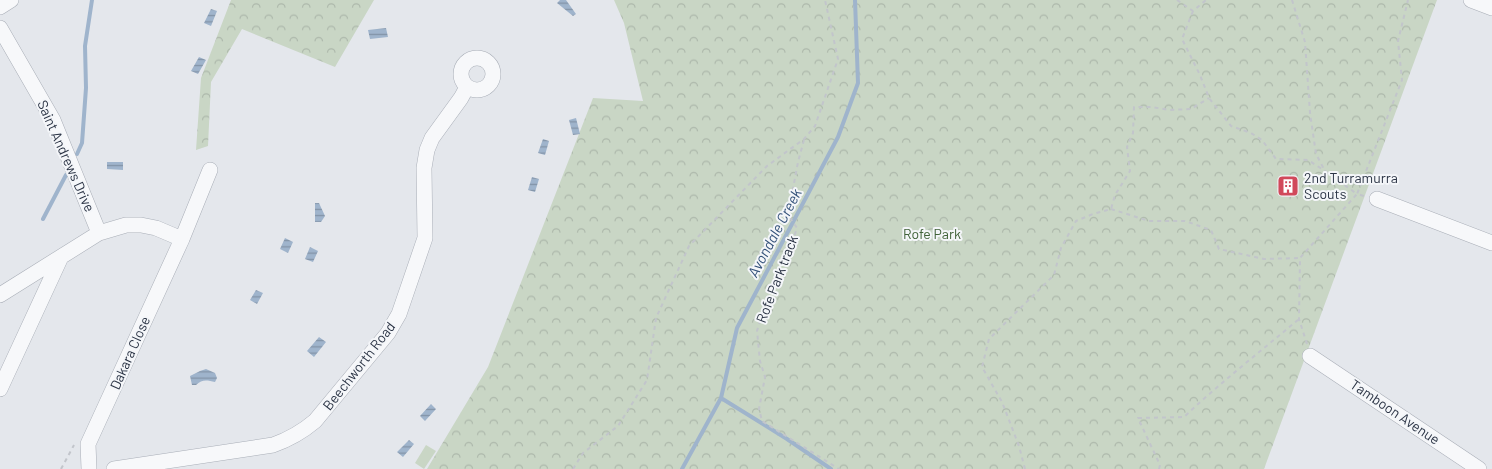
<svg xmlns="http://www.w3.org/2000/svg" width="1492" height="469" font-family="Barlow,sans-serif">
<defs>
<pattern id="forest-crowns" width="20" height="18" patternUnits="userSpaceOnUse" patternTransform="scale(1.25)"><rect width="20" height="18" fill="#c9d6c5"/><path d="M2 6a3 3 0 1 1 6 0M12 15a3 3 0 1 1 6 0" fill="none" stroke="#adb8ab"/></pattern>
<pattern id="water-rules" width="6" height="5" patternUnits="userSpaceOnUse" patternTransform="scale(1.25)"><rect width="6" height="5" fill="#9fb4cc"/><path d="M0 2.5h6" fill="none" stroke="#8293a7"/></pattern>
</defs>
<rect width="100%" height="100%" fill="#e4e7ec"/>
<path fill="url(#forest-crowns)" d="M231,0H374L335,67L242,29L211,82L208,146L196,150L201,78Z
M614,0H1437L1264,469H427L488,367L593,98L643,101L624,23Z"/>
<path fill="#c9d6c5" d="M426,445L436,451L424,469L415,463Z"/>
<path fill="url(#water-rules)" d="M560,0H566L576,14L573,16L557,3Z
M211,9L217,11L211,26L204,23Z
M386,28L388,37L370,39L368,30Z
M199,57L206,60L198,74L191,71Z
M576,118L580,134L573,135L569,120Z
M543,139L549,141L545,155L538,153Z
M107,162H123V170L107,169Z
M532,177L539,179L535,192L528,190Z
M315,203H319L325,216L321,222H315Z
M285,238L293,242L288,253L280,249Z
M310,247L318,251L313,262L305,259Z
M256,290L263,293L257,304L250,300Z
M319,337L326,342L314,357L307,351Z
M206,369L215,373L217,378L215,382C207,380 202,379 196,385H192L190,376L200,371Z
M431,404L436,409L425,421L420,416Z
M409,440L414,444L403,457L397,452Z"/>
<g fill="none" stroke-linecap="round" stroke-linejoin="round">
<path stroke="#9fb4cc" stroke-width="4" d="M77,154L82,143L86,88L85,46L92,0
M43,219L66,175
M721,398L787,439L831,469
M682,469L721,398L737,328L838,137L858,83L855,0"/>
<g stroke="#a9aeb7" stroke-width="16">
<path id="minor" d="M1471,0L1492,8
M0,7L11,0
M0,28L53,120L99,233
M461 74a16 16 0 1 1 32 0a16 16 0 1 1-32 0Z
M1377,199L1492,243
M182,239L210,170
M0,295L99,233L126,225H141L156,228L182,239L88,444L89,469
M1310,356L1479,469
M0,389L61,257
M114,469L273,445C290,439 302,432 315,421L388,333L399,314L425,238L424,168L427,150L432,138L461,98L467,87"/>
</g>
<path stroke="#c2c5cb" stroke-width="2" stroke-dasharray="4 4" stroke-linecap="butt" d="M1177,0L1193,11L1206,0
M1292,0L1305,42L1310,113L1316,154L1325,171L1357,194L1402,80L1398,41L1408,0
M1193,11L1182,39L1200,75L1209,98L1231,126L1251,133L1262,140L1276,159L1308,160L1325,171
M804,140L798,162L788,215L797,228L779,281L773,296L760,321L757,331L760,361L765,377L759,409L762,421L839,469
M1111,209L1149,221H1185L1211,230L1219,249L1264,259L1300,258
M1307,344L1299,319L1300,258L1357,194L1364,196
M61,469L74,445
M573,469L583,453L618,426L647,380L656,318L689,246L767,166L804,139L815,126L838,59L825,0
M1025,469L1019,446L1002,402L982,367L989,339L1054,275L1061,248L1076,221L1093,214L1111,209L1115,195L1130,171L1127,147L1133,133L1134,107H1152L1169,110L1191,109L1209,98
M1159,469L1160,465L1138,418L1184,417C1220,383 1261,351 1299,319"/>
<use href="#minor" stroke="#f7f8fa" stroke-width="15"/>
</g>
<defs>
<g id="building-square" transform="scale(1.125)"><rect x="-9" y="-9" width="18" height="18" rx="4" fill="#d1495b" stroke="#f4f6f9"/><path d="M-4-6H4V6H1V3H-1V6H-4ZM-2.5-4.3h1.7v1.8h-1.7ZM.8-4.3h1.7v1.8H.8ZM-2.5-1h1.7V.8h-1.7ZM.8-1h1.7V.8H.8Z" fill="#fff"/></g>
</defs>
<g fill-rule="evenodd">
<use href="#building-square" x="1288" y="186"/>
</g>
<g text-anchor="middle" stroke-width="4" stroke-linejoin="round" paint-order="stroke">
<g font-size="14" fill="#2b3445" stroke="#f4f6f9">
<text transform="translate(66 156) rotate(66)" y="5">Saint Andrews Drive</text>
<text transform="translate(777 279) rotate(-69)" y="5">Rofe Park track</text>
<text transform="translate(130 353) rotate(-66)" y="5">Dakara Close</text>
<text transform="translate(359 366) rotate(-52)" y="5">Beechworth Road</text>
<text transform="translate(1395 412) rotate(34)" y="5">Tamboon Avenue</text>
</g>
<g font-size="14" fill="#2b3445" stroke="#f4f6f9" text-anchor="start">
<text x="1304" y="183">2nd Turramurra<tspan x="1304" dy="16">Scouts</tspan></text>
</g>
<g font-size="14" fill="#3f6138" stroke="#f4f6f9">
<text x="932" y="239">Rofe Park</text>
</g>
<g font-size="15" font-style="italic" fill="#34527a" stroke="#f4f6f9">
<text transform="translate(775 233) rotate(-62)" y="5">Avondale Creek</text>
</g>
</g>
</svg>
